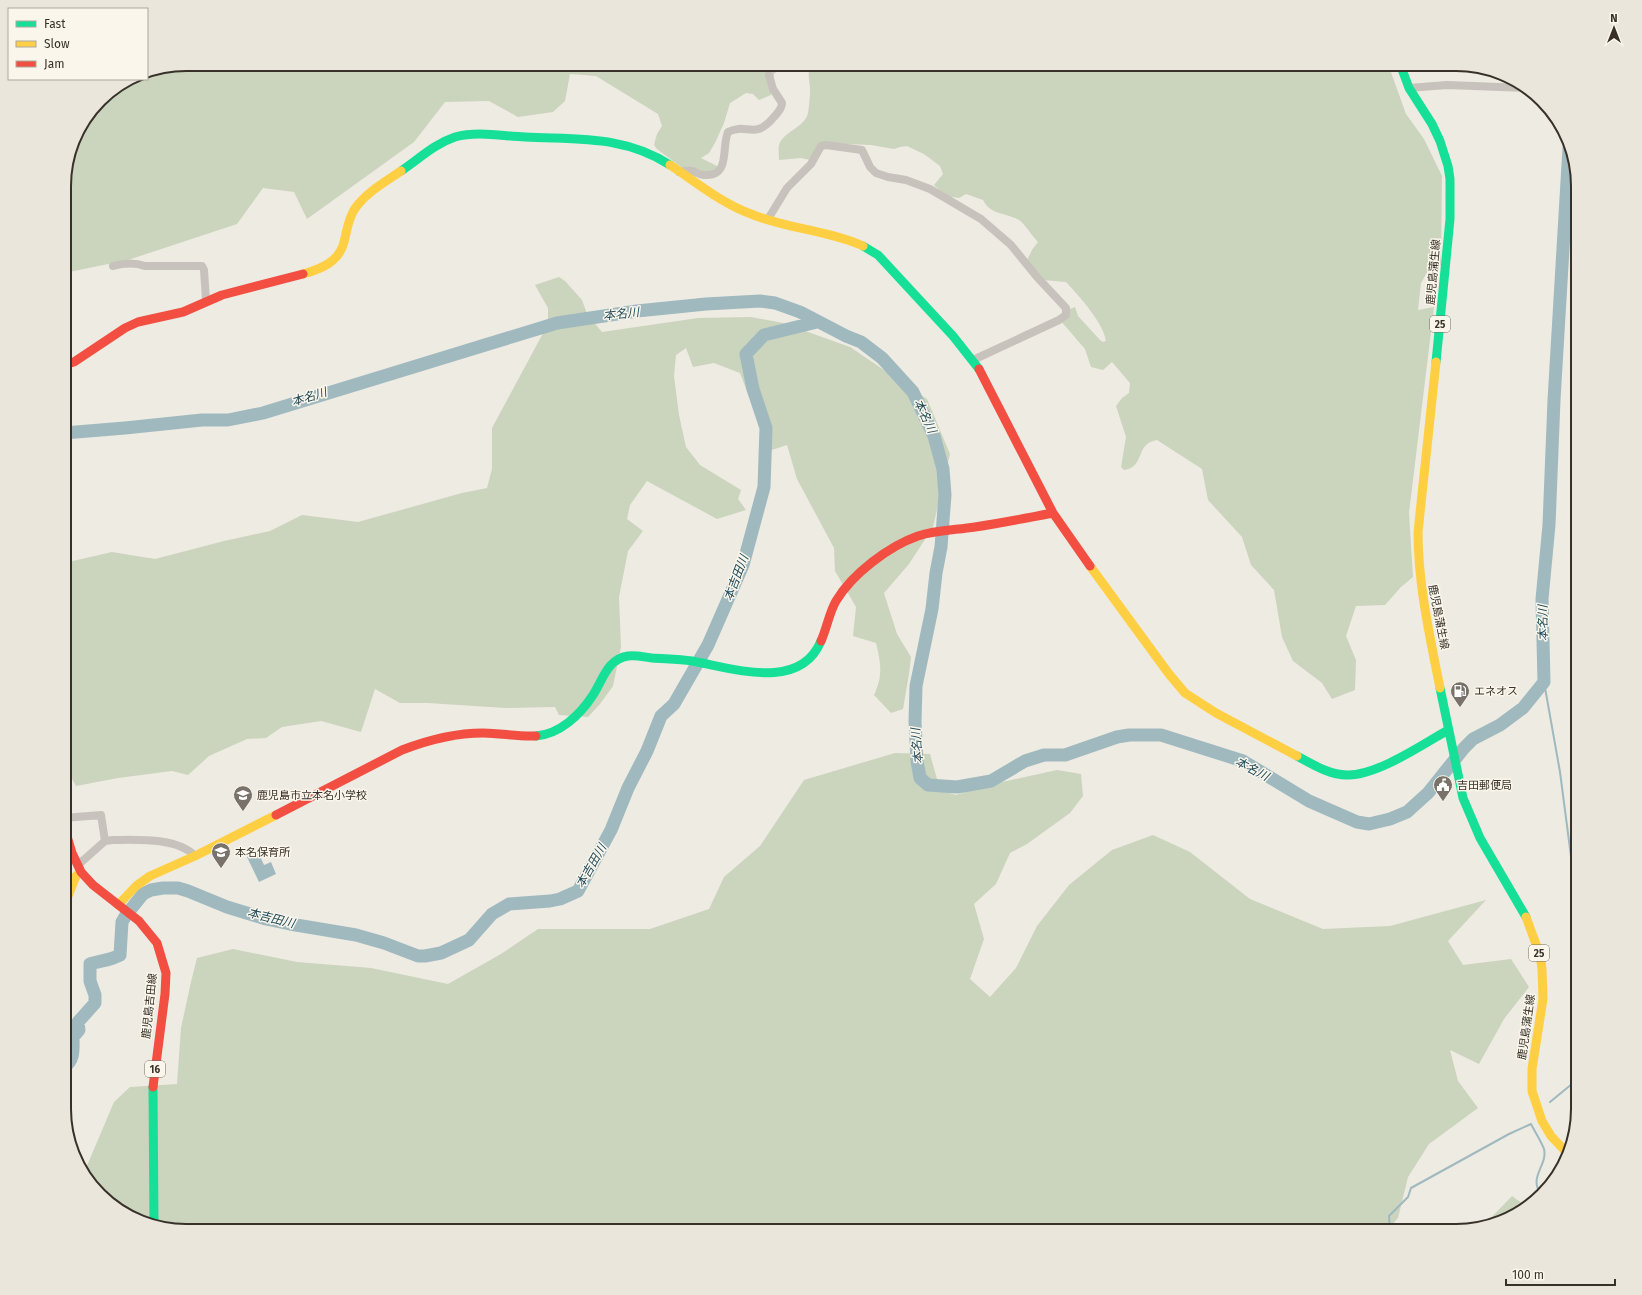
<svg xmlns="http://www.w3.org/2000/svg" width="1642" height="1295" font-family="'Fira Sans','Noto Sans JP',sans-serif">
<rect width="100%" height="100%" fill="#eeebe3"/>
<path fill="#cbd4bd" d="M186,64H785L774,74L771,95L759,100L753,94L746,93L730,103L724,123L715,143L709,153L701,158L717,166V170L704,174L681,167L657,149L654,145L657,134L662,126L658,114L596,76L570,74L565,101L553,112L518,117L489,101L445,102L414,142L307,219L294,192L263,188L237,224L128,260L64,273V178L77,132L105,95L130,79H147V72Z
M815,64H1388L1406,114L1424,139L1442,176L1441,265L1430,267L1421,283L1418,310L1434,307L1409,513L1413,577L1401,587L1385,605L1356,606L1346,636L1356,660L1355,690L1332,699L1322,683L1293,661L1282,637L1274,590L1251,565L1242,537L1208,500L1202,469L1157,440C1134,444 1146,467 1124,470L1121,467L1126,437L1116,406L1122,398L1129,393L1130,383L1112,362L1103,370L1091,367L1085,349L1060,320L1070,309L1075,307L1078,316L1100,340L1103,342L1106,341C1103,322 1079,296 1066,282L1043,280L1027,260L1032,250L1038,242C1033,237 1024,223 1019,220C1007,213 990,215 983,200L966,194L959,198L946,196L934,185L943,174L940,166L924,154L907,146L900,147L894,149L871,145L825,143L810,160L801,158L779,160C779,155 778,149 779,145C783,131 805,128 808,113C809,107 810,98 810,92C811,81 804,70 815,64Z
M559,277L565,281L582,300L587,314L602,332L698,318L751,317L783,323L850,347L927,399L950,454L933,527L909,564L884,593L897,634L911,657L909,674L903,709L891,713L874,695C883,676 881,663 876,643L853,636L856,607L835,571L834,548L797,479L787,445L760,454V426L740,373L714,363L693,367L686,348L676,355L674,376L679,415L686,447L700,465L741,490L738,499L746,510L717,519L647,481L630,505L627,519L643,531L628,551L619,597L621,647L613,686L600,704L588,717L559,715L555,707L505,708L428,703H400L375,689L361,732L321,721L282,727L266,738L247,739L209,756L188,775L172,771L118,778L76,786L64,764V563L112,552L155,559L224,541L270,531L302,515L358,522L462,493L487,488L492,469V428L548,324V308L535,285Z
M895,753L930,754L940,790L956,795L984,786L1057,770L1081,774L1083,796L1070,813L1027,844L1010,853L996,884L974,904L984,939L970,979L990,997L1016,968L1037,926L1069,885L1112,850L1153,835L1190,852L1250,899L1323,929L1390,926L1486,900L1448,941L1463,965L1511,959L1529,987L1504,1019L1479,1064L1450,1050L1458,1081L1478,1108L1429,1144L1408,1177L1398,1218L1387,1231H186L147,1224L106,1201L89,1179L86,1168L114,1102L130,1087L177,1084L181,1028L191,982L197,958L233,949L297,962L371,968L448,984L501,954L538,929H650L709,909L724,877L760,846L804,780Z
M1512,1196L1526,1206L1510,1218L1485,1224Z"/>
<path fill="#9fb9bf" d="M258,852L264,865L271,862L276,874L259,882L247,857Z"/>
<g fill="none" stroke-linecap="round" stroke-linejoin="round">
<path stroke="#9fb9bf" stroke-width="2" d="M1544,682L1560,772L1578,910
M1550,1102L1578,1079
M1390,1231L1389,1216L1408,1197L1411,1188L1509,1134L1531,1124C1535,1132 1541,1141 1544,1149C1548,1165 1528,1177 1541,1194"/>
<path stroke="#9fb9bf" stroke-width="13" d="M64,433L125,428L202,420H228L263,413L557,323L637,311L706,304L760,301L775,303L800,312L846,336L861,342L882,358L913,392L934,436L943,469L945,495L941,547L936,573L932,609L916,686L915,722L917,761L920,778L928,785L957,787L991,781L1025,761L1044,755H1065L1117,737L1129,735H1161L1243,761L1309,801L1357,822L1369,824L1390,819L1407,812L1428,793L1464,748L1473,739L1500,725L1523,708L1544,682L1542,599L1549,525L1554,400L1569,148
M64,1067C75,1060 73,1048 73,1037L79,1030L78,1022L95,1003V995L90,981V964C100,961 111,960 120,955L122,922L126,915L143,894L151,890L163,888H178L188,891L227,907L266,919L290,924L356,935L384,943L418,956H425L441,953L469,940L492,914L509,904L550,901L560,899L578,891L611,830L628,788L647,751L661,716L674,704L708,645L743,565L764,487L766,428L753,389L746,354L764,335L817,322"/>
<path stroke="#c7c3bc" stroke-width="8" d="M1409,88L1447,85L1527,88
M679,172C683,171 688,170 692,171C696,172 699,175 704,175C731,177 721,148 728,132C747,122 754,141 774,117C778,112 782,109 782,103L773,89L769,75
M768,219L787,188L811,164L821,146L826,145L862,150L870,167L876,173L888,177L906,180L930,189L981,219L1011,245L1037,277L1066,308V315L1059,320L973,360
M113,266C124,263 134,262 145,266H202L204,270L206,300
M64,818L101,815L105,841
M78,865L105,841L113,840C136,840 177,837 195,856"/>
<path stroke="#16e098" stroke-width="9" d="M1400,64L1409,88L1432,124L1440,141L1448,166L1450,179V219L1436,362
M401,171C419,159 434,144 455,137C477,131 502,136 525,137C577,140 624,135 670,165
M863,246L878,255L953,336L979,369
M1440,688L1463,798L1480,838L1526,917
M536,736C560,734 580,715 593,695C603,680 607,659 628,656C636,655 644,657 652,658C666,659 679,659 692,661C732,668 800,692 821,641
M1297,756C1312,764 1329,775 1347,775C1376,776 1422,745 1448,730
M153,1087L154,1226"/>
<path stroke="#ffcf43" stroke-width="9" d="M670,165C696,182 721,203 751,214C787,229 827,230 863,246
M303,274C321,269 339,262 344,242C347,230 348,220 354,210C365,193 385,182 401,171
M1436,362L1418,532C1418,585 1430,637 1440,688
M1090,566L1169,674L1185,693L1216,713L1297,756
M118,905L136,886L150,876L195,856L276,815
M64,906L76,876L81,872
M1526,917L1540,955L1542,969L1543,999L1532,1069V1091L1542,1121L1551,1136L1568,1154"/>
<path stroke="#f24e42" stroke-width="9" d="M64,365L74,362L125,328L138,322L183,312L222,295L303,274
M979,369L1053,513L1090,566
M821,641C827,628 829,613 836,601C852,574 889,546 918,536C936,530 956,530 975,527C1001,523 1027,518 1053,513
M276,815L402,750C428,740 455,733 483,733C501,733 518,737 536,736
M64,826L72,853L81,872L93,885L139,921L157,943L166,973L165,994L153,1087"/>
</g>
<defs>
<g id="fuel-pin" transform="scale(1)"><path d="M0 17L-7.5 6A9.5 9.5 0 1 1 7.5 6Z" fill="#78726b" stroke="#faf6eb"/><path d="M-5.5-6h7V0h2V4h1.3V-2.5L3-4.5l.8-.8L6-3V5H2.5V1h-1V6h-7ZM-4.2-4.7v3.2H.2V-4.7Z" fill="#fff"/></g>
<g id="civic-pin" transform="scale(1)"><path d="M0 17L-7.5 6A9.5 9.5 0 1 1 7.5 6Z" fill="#78726b" stroke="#faf6eb"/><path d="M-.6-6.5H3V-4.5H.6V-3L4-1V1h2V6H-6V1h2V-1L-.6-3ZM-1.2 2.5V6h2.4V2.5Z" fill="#fff"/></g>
<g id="school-pin" transform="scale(1)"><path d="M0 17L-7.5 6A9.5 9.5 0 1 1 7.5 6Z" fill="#78726b" stroke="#faf6eb"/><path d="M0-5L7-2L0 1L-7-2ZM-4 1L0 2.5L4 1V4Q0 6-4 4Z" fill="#fff"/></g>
</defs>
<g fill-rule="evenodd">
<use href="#fuel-pin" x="1460" y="691"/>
<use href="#civic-pin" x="1443" y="785"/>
<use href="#school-pin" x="243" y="795"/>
<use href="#school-pin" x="221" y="852"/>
</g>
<g text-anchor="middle" stroke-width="3" stroke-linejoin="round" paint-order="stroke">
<g fill="#faf6eb" stroke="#726c64" stroke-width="1">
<rect x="1430" y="316" width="20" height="16" rx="3"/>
<rect x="1529" y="945" width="20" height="16" rx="3"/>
<rect x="145" y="1061" width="20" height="16" rx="3"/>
</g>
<g font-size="10" font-weight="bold" fill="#38312a">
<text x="1440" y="328">25</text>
<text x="1539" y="957">25</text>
<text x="155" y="1073">16</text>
</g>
<g font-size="11" fill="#38312a" stroke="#faf6eb">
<text transform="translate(1433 272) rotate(-85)" y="4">鹿児島蒲生線</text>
<text transform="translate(1439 617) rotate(79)" y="4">鹿児島蒲生線</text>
<text transform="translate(149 1006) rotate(-84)" y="4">鹿児島吉田線</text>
<text transform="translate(1526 1027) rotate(-82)" y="4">鹿児島蒲生線</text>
</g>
<g font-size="11" fill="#38312a" stroke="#faf6eb" text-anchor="start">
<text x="1474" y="695">エネオス</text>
<text x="1457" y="789">吉田郵便局</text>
<text x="257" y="799">鹿児島市立本名小学校</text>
<text x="235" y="856">本名保育所</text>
</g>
<g font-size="12" font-style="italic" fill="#1f4a5a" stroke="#faf6eb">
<text transform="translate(621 314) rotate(-6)" y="4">本名川</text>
<text transform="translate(309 397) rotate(-17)" y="4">本名川</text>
<text transform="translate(925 416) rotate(65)" y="4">本名川</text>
<text transform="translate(736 578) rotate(-69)" y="4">本吉田川</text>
<text transform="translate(1543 623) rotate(-91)" y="4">本名川</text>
<text transform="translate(917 746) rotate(-95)" y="4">本名川</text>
<text transform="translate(1252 769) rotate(28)" y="4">本名川</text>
<text transform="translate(591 866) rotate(-60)" y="4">本吉田川</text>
<text transform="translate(271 918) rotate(14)" y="4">本吉田川</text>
</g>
</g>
<path d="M0 0H1642V1295H0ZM186 71H1456A115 115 0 0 1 1571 186V1109A115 115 0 0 1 1456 1224H186A115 115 0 0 1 71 1109V186A115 115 0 0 1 186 71Z" fill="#eae6dc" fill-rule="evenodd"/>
<path fill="none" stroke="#38312a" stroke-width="2" d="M186 71H1456A115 115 0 0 1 1571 186V1109A115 115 0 0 1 1456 1224H186A115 115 0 0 1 71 1109V186A115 115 0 0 1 186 71Z"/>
<rect x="8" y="8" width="140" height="72" fill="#faf6eb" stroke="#aca79e"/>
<rect x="16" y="21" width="20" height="6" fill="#16e098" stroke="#aca79e"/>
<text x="44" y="28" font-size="12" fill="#38312a">Fast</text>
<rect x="16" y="41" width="20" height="6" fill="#ffcf43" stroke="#aca79e"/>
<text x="44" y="48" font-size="12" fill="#38312a">Slow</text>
<rect x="16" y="61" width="20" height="6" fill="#f24e42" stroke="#aca79e"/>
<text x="44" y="68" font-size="12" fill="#38312a">Jam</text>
<g transform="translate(1614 28)" stroke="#faf6eb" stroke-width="3" paint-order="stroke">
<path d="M0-3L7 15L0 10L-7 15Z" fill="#38312a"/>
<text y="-6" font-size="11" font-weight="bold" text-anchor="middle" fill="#38312a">N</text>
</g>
<path d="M1506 1279v6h109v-6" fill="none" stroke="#38312a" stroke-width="2"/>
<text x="1512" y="1279" font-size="12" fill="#38312a" stroke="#faf6eb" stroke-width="3" paint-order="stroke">100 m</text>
</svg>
